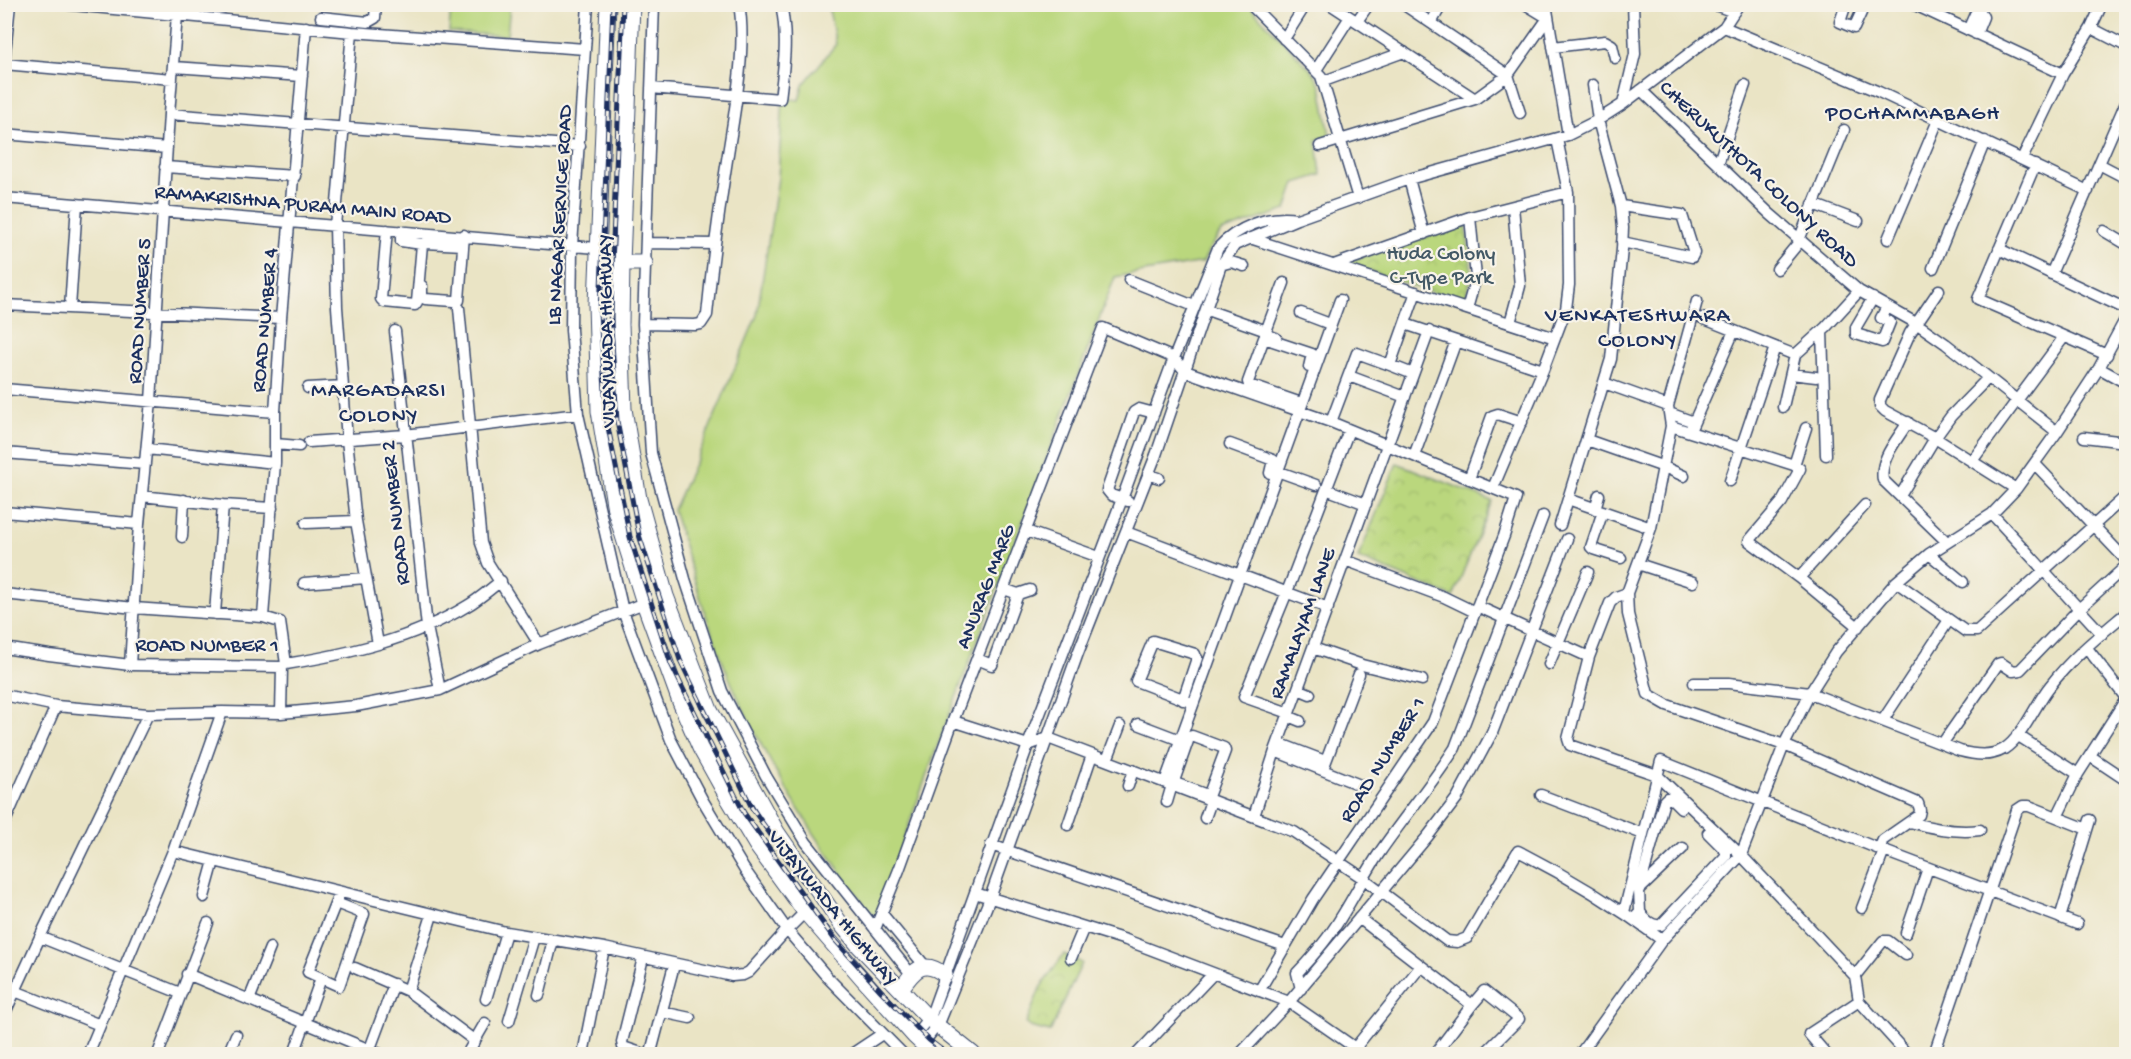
<svg xmlns="http://www.w3.org/2000/svg" width="2131" height="1059" font-family="'Gochi Hand',sans-serif">
<defs>
<pattern id="park-crowns" width="20" height="18" patternUnits="userSpaceOnUse" patternTransform="scale(1.5)"><rect width="20" height="18" fill="#bad77d"/><path d="M2 6a3 3 0 1 1 6 0M12 15a3 3 0 1 1 6 0" fill="none" stroke="#9fb96e"/></pattern>
</defs>
<rect width="100%" height="100%" fill="#f7f3e8"/>
<filter id="ink" filterUnits="userSpaceOnUse"><feTurbulence type="fractalNoise" baseFrequency=".0167" numOctaves="2"/><feDisplacementMap in="SourceGraphic" scale="12" xChannelSelector="R" yChannelSelector="G"/><feConvolveMatrix kernelMatrix="1 2 1 2 8 2 1 2 1" color-interpolation-filters="sRGB"/></filter>
<filter id="wash" filterUnits="userSpaceOnUse"><feTurbulence type="fractalNoise" baseFrequency=".008" numOctaves="4" result="noise"/><feDisplacementMap in="SourceGraphic" scale="24" xChannelSelector="R" yChannelSelector="G"/><feGaussianBlur stdDeviation="1.35" result="paint"/><feColorMatrix in="noise" values="0 0 0 0 0 0 0 0 0 0 0 0 0 0 0 0 0 1.4 0 .05"/><feComposite in="paint" operator="in"/></filter>
<g filter="url(#wash)">
<rect width="100%" height="100%" fill="#eae4c5"/>
<path fill="#bad77d" stroke="#6a836e" stroke-width="1.5" d="M451,5H510L507,36L449,32Z
M828,5H1248L1314,73L1321,86L1330,136L1317,140L1321,175L1295,183L1286,210L1221,232L1210,248L1203,262L1115,277L933,758L875,918C818,845 767,765 730,680C707,625 691,567 673,510L701,449L757,315L778,178L783,98L799,100L803,85L836,44Z"/>
<path fill="url(#park-crowns)" stroke="#6a836e" stroke-width="1.5" d="M1466,224L1472,276L1463,303L1352,265V260Z
M1397,463L1492,501L1453,597L1358,558Z
M1064,954L1082,963L1050,1032L1030,1027L1026,1024L1040,988Z"/>
</g>
<g filter="url(#ink)">
<g fill="none" stroke-linecap="round" stroke-linejoin="round">
<g stroke="#3a4a6d" stroke-width="13">
<path id="minor" d="M62,4L352,32L585,49
M588,4L572,246L571,330L578,414L623,611L671,740L702,799L744,869L787,930L828,978L903,1054
M654,4L643,324L651,453L685,579L722,691L766,776L806,842L911,974
M1250,4L1321,76L1358,198
M1330,4L1475,99
M1403,4L1508,75L1520,113
M1546,4L1568,135
M1712,4L1734,12
M1846,4L1840,22L1854,28L1865,4
M1913,4L2063,74
M321,17L368,22L375,18L376,4
M1357,21L1369,4
M1431,23L1442,4
M1724,27L1879,92L2088,191
M2091,28L2126,46
M1968,30L1975,14L1980,11L1983,17L1976,34
M352,32L335,226L337,307L347,440L356,521L378,644
M1284,39L1306,4
M1553,47L1605,41L1612,45L1615,58
M4,62L10,4
M4,64L172,79
M174,67L302,76
M1316,70L1350,17
M1324,81L1404,52
M651,88L780,99C784,65 788,38 781,4
M1641,90L1770,214L1859,291L1916,323L1946,344L2057,432
M1623,104L1635,54L1633,4
M169,114L580,146
M4,134L167,148
M1320,146L1475,99L1508,75L1548,18L1525,4
M2022,159L2063,74L2091,28L2102,4
M1718,164L1745,85
M2099,164L2126,178
M2035,165L1978,299L2107,355
M165,167L295,176
M1409,179L1424,234
M4,198L597,248
M1813,204L1858,221
M1621,206L1682,215L1694,253L1692,257L1622,242
M387,230L381,299L384,302L415,305L417,302L422,244L401,241V231
M2104,231L2126,244
M1250,238L1555,338
M1888,239L1939,118
M1799,240L1844,130
M425,243L463,245
M646,243L714,244
M1999,249L2126,309
M1220,265L1231,262L1244,266
M1334,265L1470,217L1513,206
M1933,268L1985,141
M1777,269L1800,241
M2051,274L2126,102
M1129,280L1194,306
M422,286V296L425,299L454,301L459,300L464,235
M1939,290L1910,333L1880,400V406L1885,411L1935,438L2016,489
M1873,298L1856,327V334L1882,342L1890,322L1881,318L1887,307
M1697,301L1668,406L1671,426L1651,528L1627,593L1628,614L1648,694L1667,705L1784,745L1918,803L1920,810L1919,815L1883,840L1879,849
M4,305L281,318
M70,308L77,204
M459,308L481,543L488,563L539,644
M1467,309L1476,277L1470,217
M1207,310L1261,329
M1301,313L1330,324
M1702,318L1795,355
M1510,323L1520,286L1513,206L1568,192
M643,324L695,325L701,324L707,315C712,263 719,211 727,160C734,115 747,48 739,4
M1405,324L1543,370
M395,331L427,627L440,690
M1822,331L1826,455
M1276,338L1265,334L1284,283
M1390,365L1413,374
M2099,368L2126,383
M1791,374L1816,377
M1349,376L1405,397
M1604,383L1668,406
M308,388L343,386
M4,389L275,412
M1301,403L1249,385L1248,382L1264,338L1312,354L1309,367
M1783,407L1795,355L1826,327L1859,291
M1669,413L1694,422
M1331,422L1357,353L1390,365L1416,292
M1908,422C1898,439 1879,459 1883,480L1947,542
M1671,426L1794,465L1800,469L1782,502L1749,541L1799,578L1858,627
M1690,431L1734,331
M2084,437L2126,442
M1587,440L1664,467L1684,476
M309,442L405,435L578,414
M275,444L299,446
M1230,444L1273,460L1270,473
M147,449L275,463
M4,453L145,464
M1414,456L1456,341
M1972,461L2064,337
M2035,464L2126,560
M1794,465L1806,428
M1277,471L1316,485
M1148,474L1159,478
M1469,479L1492,416L1498,414L1522,422
M1730,481L1775,347
M1493,488L1543,370L1566,309L1569,285L1568,192L1557,139
M1331,491L1366,504
M142,496L223,505L272,508
M1900,496L1935,438L1951,416L1988,378
M1568,499L1651,528
M1128,501L1111,495L1107,490L1134,412L1139,409L1154,413
M1595,509L1599,495
M1603,511L1591,547L1593,549L1621,558
M4,512L139,524
M1992,514L2102,634
M306,523L356,521
M1560,525L1611,359L1622,249L1623,228L1621,206L1598,120L1593,85
M1026,531L1099,557
M1126,532L1328,608
M182,537L184,500
M1929,554L1963,582
M1345,560L1444,597L1475,612
M1638,564L1693,582
M1799,578L1865,505
M1896,582L1965,631H1977L2126,496
M304,583L366,578
M1627,593L1616,597L1610,603L1589,657L1568,739L1570,745L1657,775L1741,855L1855,976L1859,1001L1907,1054
M4,594L134,608L263,617L280,622L286,664
M1018,594L1030,590
M1477,606L1589,657
M215,614L223,505
M263,617L275,463V412L281,318L306,27
M4,648L49,655L130,665L282,667L286,664C348,654 413,639 467,606C479,599 490,589 501,581
M1313,648L1362,665L1422,680
M2087,648L2126,698
M977,659L992,665L1018,594L1004,589
M1549,664L1588,572
M130,665L139,524L151,401L169,114L177,15
M1694,683H1729L1810,693L1960,751C1975,755 1990,757 2004,749C2023,737 2036,703 2050,686C2071,658 2100,635 2126,613
M1298,689L1310,694
M4,695L56,706L148,714L222,712L281,713L356,706L440,690L539,644L644,603
M1183,700L1197,658
M1193,703L1136,681L1153,641L1195,654
M281,713L282,667
M1289,713L1244,697L1287,592L1349,430
M1288,716L1300,721
M1883,720L1949,620
M953,721L1028,745L1048,738L1294,832L1363,878L1447,941L1457,942L1467,938L1518,851C1569,877 1616,906 1662,940
M1138,724L1180,740
M2017,735L2078,774
M1192,736L1224,748L1225,751L1209,794L1207,795L1175,783L1174,781L1189,738Z
M1278,743L1325,761
M1942,744L1998,664L2001,663L2013,671L2020,670L2079,609L2126,566
M1275,751L1365,787
M2090,756L2126,780
M1107,760L1120,726
M1323,769L1359,674
M1165,782L1340,300
M1128,786L1133,770
M1541,795L1643,834
M1167,802L1172,785
M1254,816L1275,751L1429,331
M2057,817L2078,774L2126,699
M1205,818L1211,801
M1910,822C1934,829 1956,833 1980,830
M4,824L56,706
M1068,825L1092,755
M991,845L1285,946
M173,851L506,932L604,948L732,976L743,975L749,972L787,930L805,912
M1639,890L1683,848
M975,893L1126,940L1289,1002L1364,1054
M204,897L214,861
M336,903L364,914L339,986L308,972L340,892
M1862,908L1884,851
M1624,912L1661,761L1884,851L2077,924
M1640,912C1644,919 1652,927 1661,925L1726,856V851L1708,833
M882,914L925,966
M1359,918L1472,1005L1484,991L1519,1019L1484,1054
M2060,918L2090,820
M1634,919L1640,912L1639,890L1664,801L1667,798H1671L1681,808
M875,929L899,870L953,721L1103,328L1174,358L1185,371L1331,422L1516,498L1504,536L1433,722L1313,899L1259,991
M1906,933L1928,868
M40,937L180,993
M643,958L622,1042L623,1047L644,1054
M1071,958L1084,927
M355,968L408,991L475,1041
M187,974L380,1054
M1855,976L1883,941H1888L1906,955
M1301,989L1297,973C1313,956 1328,939 1340,919C1354,897 1365,874 1380,852C1404,817 1432,784 1455,748L1543,516
M15,991L100,1025
M408,991L432,915
M539,995L553,940
M486,999L506,932
M249,1000L270,948
M662,1012L690,1018
M4,1015L40,937L148,714
M509,1021L534,937
M914,1036L931,1015L1028,745L1122,499L1174,358L1218,248C1236,228 1269,214 1296,219
M922,1045L940,1021L990,898L1078,653L1156,455L1221,265L1235,245L1297,219L1409,179L1568,135L1598,120L1623,104L1724,27L1739,4
M1355,1048L1421,966
M651,1052L674,965
M4,1054H5
M88,1054L173,851L222,712
M158,1054L208,923
M228,1054L236,1035
M294,1054L321,978
M368,1054L394,984
M467,1054L485,1023
M583,1054L604,948
M852,1054L882,1034
M1137,1054L1213,974
M1240,1054L1289,1002L1428,836L1457,798L1492,733L1567,539
M1435,1054L1472,1005
M1580,1054L1662,940L1741,855L1784,745L1810,693L1836,652L1896,582L1929,554L1992,514L2016,489L2057,432L2099,368L2126,318
M1826,1054L1809,1034L1859,1001
M1934,1054L2017,810L2023,806H2029L2087,829"/>
</g>
<g stroke="#3a4a6d" stroke-width="17">
<path id="highway" d="M608,4L596,304L599,411L615,510L644,603L680,702L700,748L729,800L756,845L805,912L862,978L914,1036L933,1054
M632,4L622,263L621,324L624,409L639,499L666,596L710,710L777,832L841,924L859,946L929,1019L973,1054
M622,263H645
M901,989C914,970 923,958 945,975"/>
</g>
<use href="#minor" stroke="#fff" stroke-width="10"/>
<use href="#highway" stroke="#fff" stroke-width="15"/>
<g stroke="#1b2f5e" stroke-width="5">
<path id="rail" d="M613,4L600,312L607,422L630,537L671,664L744,813L835,940L881,991L929,1040L947,1054
M623,4L610,311L617,421L639,535L680,660L752,808L808,888"/>
</g>
<use href="#rail" stroke="#f7f3e8" stroke-width="3" stroke-dasharray="9" stroke-linecap="butt"/>
</g>
</g>
<g text-anchor="middle" stroke-width="4.5" stroke-linejoin="round" paint-order="stroke">
<g font-size="21" fill="#1b2f5e" stroke="#f7f3e8">
<text transform="translate(1760 173) rotate(43)" y="7">CHERUKUTHOTA COLONY ROAD</text>
<text transform="translate(303 203) rotate(5)" y="7">RAMAKRISHNA PURAM MAIN ROAD</text>
<text transform="translate(558 215) rotate(-87)" y="7">LB NAGAR SERVICE ROAD</text>
<text transform="translate(138 311) rotate(-86)" y="7">ROAD NUMBER 5</text>
<text transform="translate(263 320) rotate(-85)" y="7">ROAD NUMBER 4</text>
<text transform="translate(605 331) rotate(-91)" y="7">VIJAYWADA HIGHWAY</text>
<text transform="translate(394 513) rotate(-96)" y="7">ROAD NUMBER 2</text>
<text transform="translate(984 586) rotate(-69)" y="7">ANURAG MARG</text>
<text transform="translate(1301 623) rotate(-70)" y="7">RAMALAYAM LANE</text>
<text x="207" y="651">ROAD NUMBER 1</text>
<text transform="translate(1381 759) rotate(-58)" y="7">ROAD NUMBER 1</text>
<text transform="translate(834 907) rotate(51)" y="7">VIJAYWADA HIGHWAY</text>
</g>
<g font-size="21" fill="#435966" stroke="#f7f3e8">
<text x="1441" y="259">Huda Colony<tspan x="1441" dy="24">C-Type Park</tspan></text>
</g>
<g font-size="22" letter-spacing="1.5" fill="#1b2f5e" stroke="#f7f3e8">
<text x="1913" y="119">POCHAMMABAGH</text>
<text x="1638" y="321">VENKATESHWARA<tspan x="1638" dy="25">COLONY</tspan></text>
<text x="379" y="396">MARGADARSI<tspan x="379" dy="25">COLONY</tspan></text>
</g>
</g>
<rect width="2131" height="1059" fill="none" stroke="#f7f3e8" stroke-width="24"/>
</svg>
